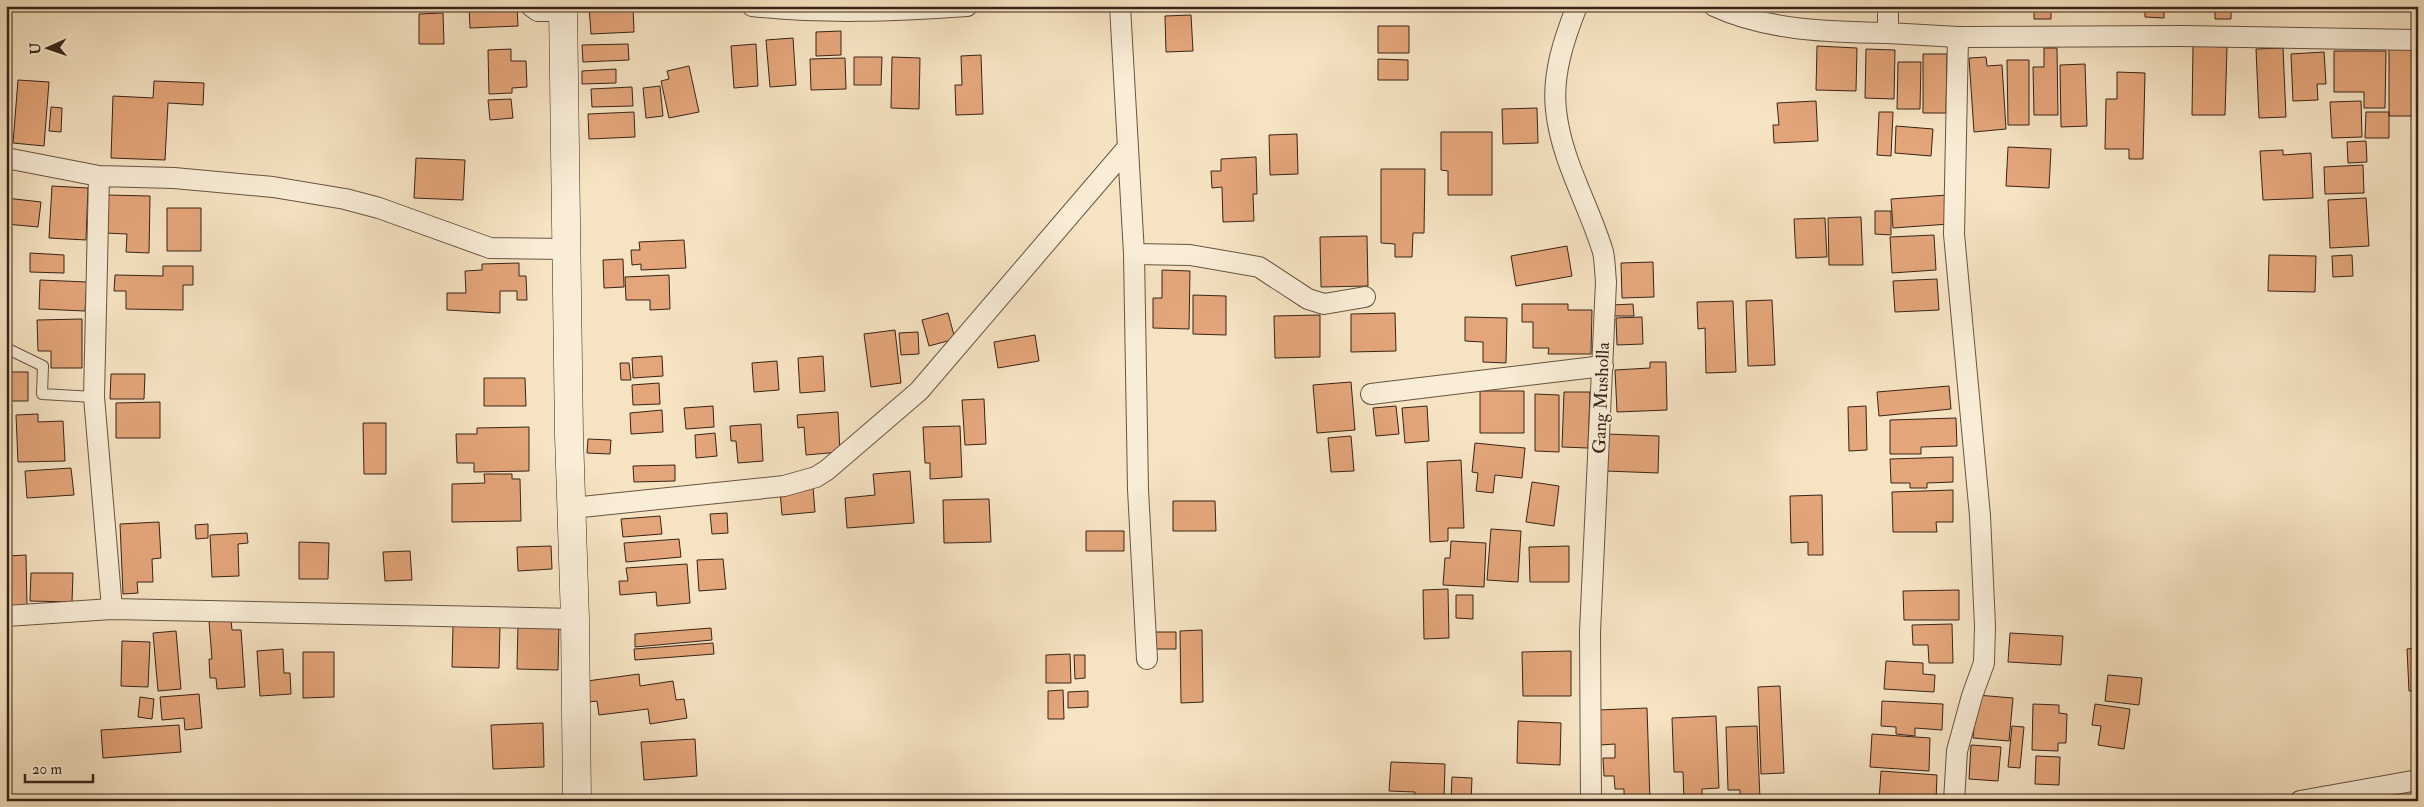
<svg xmlns="http://www.w3.org/2000/svg" width="2424" height="807" font-family="'IM FELL Double Pica',serif">
<rect width="100%" height="100%" fill="#f6e3c2"/>
<filter id="stains"><feTurbulence type="fractalNoise" baseFrequency=".004" numOctaves="4"/><feColorMatrix values="0 0 0 0 .2 0 0 0 0 .09 0 0 0 0 .02 0 0 0 .5 -.17"/></filter>
<radialGradient id="worn" r=".72"><stop offset=".6" stop-color="#630" stop-opacity="0"/><stop offset="1" stop-color="#630" stop-opacity=".3"/></radialGradient>
<path fill="#e4a57a" stroke="#382417" d="M469,6H517L518,26L470,28Z
M589,6H633L634,32L591,34Z
M1762,6H1785V12L1762,11Z
M2034,6H2051V19H2034Z
M2145,6H2164V18L2145,17Z
M2215,6H2231V19H2215Z
M443,13L444,44H419V14Z
M1191,15L1193,51L1166,52L1165,16Z
M1378,26H1409V53H1378Z
M841,31V55L816,56V32Z
M793,38L796,85L770,87L766,40Z
M628,44L629,60L583,62L582,45Z
M756,44L758,86L734,88L731,46Z
M1817,46L1857,48L1856,91L1816,90Z
M2193,46L2227,47L2225,115H2192Z
M2044,48H2057L2058,115H2034L2033,67H2044Z
M2283,48L2286,117L2259,118L2256,49Z
M511,49V61H526L527,87L512,88V93L489,94L488,50Z
M1866,49L1895,50L1894,99L1865,98Z
M2389,49H2418V116H2389Z
M2334,51H2386L2385,108H2364V92H2334Z
M2324,52L2326,84H2317L2318,100L2293,101L2291,54Z
M1923,54H1947L1946,113H1923Z
M981,55L983,114L956,115L955,85H962L961,56Z
M854,57H882L881,85H854Z
M892,57L920,58L919,109L891,108Z
M1986,57L1987,66L2002,65L2006,129L1974,132L1969,58Z
M845,58L846,89L811,90L810,59Z
M1378,59L1408,60V80H1378Z
M2007,60H2029V125H2008Z
M1898,62H1921L1920,109H1897Z
M2085,64L2087,126L2061,127L2060,65Z
M689,66L699,112L669,118L661,81L669,79L667,71Z
M616,69V83L582,84V71Z
M2117,72L2145,73L2143,159H2129V149H2105L2106,99H2117Z
M18,80L49,82L44,146L13,143Z
M154,81L204,83L203,105L168,103L165,160L111,158L113,96L153,98Z
M660,86L663,116L646,118L643,88Z
M632,87L633,106L592,107L591,89Z
M511,99L513,118L490,120L488,100Z
M1816,101L1818,141L1774,143L1773,125H1779L1777,103Z
M2361,101L2362,137L2332,138L2330,102Z
M51,107L62,108L61,132L49,131Z
M1537,108L1538,143L1503,144L1502,109Z
M634,112L635,137L589,139L588,114Z
M1879,112H1893L1891,156L1877,155Z
M2366,112H2389V138H2365Z
M1896,126L1933,129L1931,156L1895,153Z
M1441,132H1492V195H1448V171L1441,170Z
M1297,134L1298,174L1270,175L1269,135Z
M2366,141L2367,162L2348,163L2347,142Z
M2008,147L2051,149L2049,188L2006,186Z
M2283,150V155L2311,153L2313,198L2263,200L2260,151Z
M1256,157L1257,194H1253L1254,221L1223,222L1222,187L1212,188L1211,171H1221V159Z
M416,158L465,160L463,200L414,198Z
M2363,165L2364,193L2325,194L2324,167Z
M1381,169H1425L1424,233H1413L1412,257H1395V244L1381,243Z
M52,186L88,188L86,240L49,238Z
M106,195L150,196L149,253L126,252L127,234L105,233Z
M1947,195L1949,224L1893,228L1891,199Z
M6,198L41,202L38,227L6,224Z
M2366,198L2369,246L2330,248L2328,200Z
M167,208H201V251H167Z
M1875,211H1891V235L1875,234Z
M1861,217L1863,265H1829L1828,218Z
M1825,218L1827,257L1796,258L1794,219Z
M1934,235L1936,270L1892,273L1890,237Z
M1367,236L1368,286L1321,287L1320,237Z
M684,240L686,268L641,270V264L632,265L631,250H640L639,242Z
M1567,246L1572,276L1516,286L1511,256Z
M30,253L64,255V273L30,272Z
M2269,255L2316,256L2315,292L2268,291Z
M2352,255L2353,276L2333,277L2332,256Z
M623,259L624,287L604,288L603,260Z
M1653,262L1654,297L1622,298L1621,263Z
M519,263V276H526L527,300H517V291H500V313L447,310V293H466L465,271L482,270V264Z
M163,266H193V285H183V310L126,309V291H114L115,275L163,276Z
M1162,270L1190,271L1189,329L1153,328V298H1162Z
M669,275L670,309L650,310V300H626L625,277Z
M1937,279L1939,310L1895,312L1893,281Z
M40,280L87,282L85,311L39,309Z
M1193,295L1226,296V335L1193,334Z
M1772,300L1775,365L1748,366L1746,301Z
M1733,301L1736,372L1706,373L1705,328L1698,329L1697,302Z
M1522,304H1568V310H1592L1591,354H1548L1549,348H1533V322H1522Z
M1633,304L1634,316H1611V305Z
M948,313L955,339L929,346L922,320Z
M1395,313L1396,351L1351,352V314Z
M1320,315V357L1275,358L1274,316Z
M1465,317L1507,318L1506,363L1483,362V342L1465,341Z
M1642,317L1643,344L1617,345L1616,318Z
M82,319V368H51V351H38L37,320Z
M895,330L901,383L871,387L864,334Z
M918,332L919,354L901,355L899,333Z
M1035,335L1039,361L998,368L994,342Z
M662,356L663,376L633,378L632,358Z
M823,356L825,391L800,393L798,358Z
M777,361L779,390L754,392L752,363Z
M1650,362H1666L1667,410L1617,412L1615,370L1650,368Z
M620,363H629L631,380H621Z
M6,372H28V401H6Z
M111,374H145L144,399H110Z
M484,378H525L526,406H484Z
M1351,382L1355,430L1317,433L1313,385Z
M659,383L660,404L633,405L632,385Z
M1949,386L1951,409L1879,416L1877,392Z
M1480,391H1524V433H1480Z
M1564,392H1590L1588,448L1562,447Z
M1535,394L1559,395V452L1535,451Z
M984,399L986,444L965,445L962,400Z
M160,402V438H116V403Z
M713,406L714,427L686,429L684,408Z
M1396,406L1399,434L1376,436L1373,408Z
M1427,406L1429,441L1405,443L1402,408Z
M1866,406L1867,450L1849,451L1848,407Z
M662,410L663,432L631,434L630,413Z
M838,412L840,452L806,455L804,427L798,428L797,415Z
M38,414V422L63,421L65,461L18,462L16,415Z
M1956,418L1957,446L1921,447V454H1890V420Z
M363,423H386V474H364Z
M761,424L763,461L738,463L736,441H731L730,426Z
M960,426L962,477L930,479V463H925L923,427Z
M529,427V471L474,472V463H457L456,434H477V428Z
M715,433L717,456L696,458L695,435Z
M1607,434L1659,436L1658,473L1606,471Z
M1351,436L1354,471L1331,472L1328,438Z
M588,439L611,440L610,454L587,453Z
M1475,443L1525,448L1522,478L1495,475L1493,493L1476,491L1478,473L1472,472Z
M1953,457V482L1927,483V488H1910V483H1891L1890,459Z
M1461,460L1464,528H1448V541L1430,542L1427,462Z
M675,465V481L634,482L633,466Z
M71,468L74,495L27,498L25,471Z
M910,471L914,523L847,528L845,498L875,495L873,474Z
M484,474H512V479H520L521,521L452,522V484L485,483Z
M1532,482L1559,486L1554,526L1526,522Z
M813,487L815,512L782,515L780,490Z
M1953,490V522H1936L1937,532H1893L1892,492Z
M1822,495L1823,555H1808V542L1791,543L1790,496Z
M989,499L991,542L944,543L943,500Z
M1173,501H1215L1216,531H1173Z
M727,513L728,533L712,534L710,514Z
M660,516L662,534L623,537L621,519Z
M159,522L161,558L152,559L153,582H137L138,593L123,594L120,524Z
M208,524V538L196,539L195,525Z
M1491,529L1521,531L1518,582L1487,580Z
M1086,531H1124V551H1086Z
M247,533L248,543L238,544L239,576L212,577L210,535Z
M679,539L681,557L626,562L624,543Z
M1451,541L1486,543L1484,587L1443,585L1445,558H1450Z
M299,542L329,543L328,579H299Z
M551,546L552,569L518,571L517,547Z
M1569,546V582H1530L1529,547Z
M410,551L412,580L385,581L383,552Z
M26,555L27,607H8V556Z
M723,559L726,589L699,591L697,560Z
M687,564L690,603L657,606L656,592L620,595L619,581H628L626,568Z
M31,573H73L72,602L30,601Z
M1448,589L1449,638L1424,639L1423,590Z
M1959,590V620H1904L1903,591Z
M1456,595H1473V619L1456,618Z
M231,620L232,630H241L245,687L217,689L216,678H210L209,659H212L209,621Z
M518,623L559,624L558,670L517,669Z
M1952,624L1953,663H1929L1928,645H1913L1912,625Z
M453,626H500L499,668L452,667Z
M711,628L712,640L635,647V634Z
M1202,630L1203,702L1181,703L1180,631Z
M176,631L181,689L158,691L153,633Z
M1153,632H1176V649H1153Z
M2010,633L2063,636L2061,665L2008,662Z
M122,641L150,642L148,687L121,686Z
M713,643L714,654L635,660L634,649Z
M2418,648V691H2409L2407,649Z
M283,649L284,673H290L291,694L260,696L257,651Z
M1571,651V696H1523L1522,652Z
M303,652H334V697L303,698Z
M1070,654L1071,683H1046V655Z
M1074,655H1085V678L1075,679Z
M1886,661L1923,663V674L1935,675L1934,692L1884,689Z
M639,674L640,686L673,681L676,700L684,699L687,718L650,724L648,709L599,715L597,701L589,702L587,681Z
M2108,675L2142,678L2139,705L2105,701Z
M1780,686L1784,773L1761,774L1758,687Z
M1063,690L1064,719H1048V691Z
M1088,691V707L1068,708V692Z
M199,694L202,728L185,730L184,718L162,720L160,697Z
M1977,695L2013,698L2009,741L1973,738Z
M140,697L154,699L152,719L138,717Z
M1882,701L1943,704L1942,730L1915,728V736L1896,734V727L1881,726Z
M2033,704L2059,705V713L2067,714L2066,743H2058V751L2032,750Z
M2095,704L2130,709L2124,749L2098,745L2101,726L2092,725Z
M1647,708L1650,801H1624V789H1615L1614,776H1604L1603,758H1615V744L1600,745L1598,710Z
M1716,716L1719,788L1702,789V801H1684L1683,772H1674L1672,718Z
M1518,721L1561,723L1560,765L1517,763Z
M543,723L544,767L493,769L491,725Z
M179,725L181,752L103,758L101,730Z
M1757,726L1760,800L1740,801V790H1728L1726,727Z
M2012,726L2024,727L2020,768L2008,767Z
M1872,734L1930,738L1929,771L1870,767Z
M695,739L697,776L644,780L641,742Z
M1971,745L2001,747L1998,781L1969,779Z
M2036,756L2060,757L2059,785L2035,784Z
M1391,762L1445,764L1444,801L1414,799L1415,792L1389,791Z
M1881,771L1937,775L1936,801H1879Z
M1452,777L1472,778L1471,801H1451Z
M1389,796L1407,797V801H1389Z"/>
<g fill="none" stroke-linecap="round" stroke-linejoin="round">
<g stroke="#685442" stroke-width="12">
<path id="lane" d="M6,348L43,366L42,394L94,397"/>
</g>
<g stroke="#685442" stroke-width="22">
<path id="street" d="M531,6L538,11H563
M752,6C824,14 895,11 967,6
M1120,6L1134,254L1138,489L1147,659
M1577,6C1564,39 1552,74 1556,110C1561,160 1589,205 1603,252C1605,261 1605,272 1606,282L1590,632L1591,801
M1714,6C1768,31 1829,32 1888,33
M1888,6V33L1958,37L2181,36L2418,40
M6,158L99,176L174,178L273,187L345,199L379,208L490,248L566,249
M99,176L94,397L112,609
M1134,254L1190,255L1259,267L1308,299L1324,304L1365,297
M1371,394L1603,366
M572,508L784,486L816,477L827,470L919,391L1128,147
M6,616L112,609L575,619
M1954,801L1957,751L1972,696L1984,663L1985,626L1980,516L1954,234L1958,37
M2300,801L2418,780"/>
</g>
<g stroke="#382417" stroke-width="29">
<path id="secondary" d="M563,6L569,435L575,619L577,801"/>
</g>
<use href="#lane" stroke="#f9edd7" stroke-width="10"/>
<use href="#street" stroke="#f9edd7" stroke-width="20"/>
<use href="#secondary" stroke="#f9edd7" stroke-width="28"/>
</g>
<g text-anchor="middle" stroke-width="4" stroke-linejoin="round" paint-order="stroke">
<g font-size="18" fill="#382417" stroke="#f9edd7">
<text transform="translate(1601 398) rotate(-88)" y="6">Gang Musholla</text>
</g>
</g>
<rect width="2424" height="807" fill="none" stroke="#f6e3c2" stroke-width="25"/>
<rect x="8" y="8" width="2409" height="792" fill="none" stroke="#382417" stroke-width="2.5"/>
<rect x="12" y="12" width="2399" height="782" fill="none" stroke="#382417"/>
<g transform="translate(48 48) rotate(268)" stroke="#f9edd7" stroke-width="4" paint-order="stroke">
<path d="M0-4L9 19L0 12L-9 19Z" fill="#382417"/>
<text y="-8" font-size="14" font-weight="bold" text-anchor="middle" fill="#382417">U</text>
</g>
<path d="M25 774v8h68v-8" fill="none" stroke="#382417" stroke-width="2.5"/>
<text x="32" y="774" font-size="15" fill="#382417" stroke="#f9edd7" stroke-width="4" paint-order="stroke">20 m</text>
<rect width="100%" height="100%" filter="url(#stains)"/>
<rect width="100%" height="100%" fill="url(#worn)"/>
</svg>
